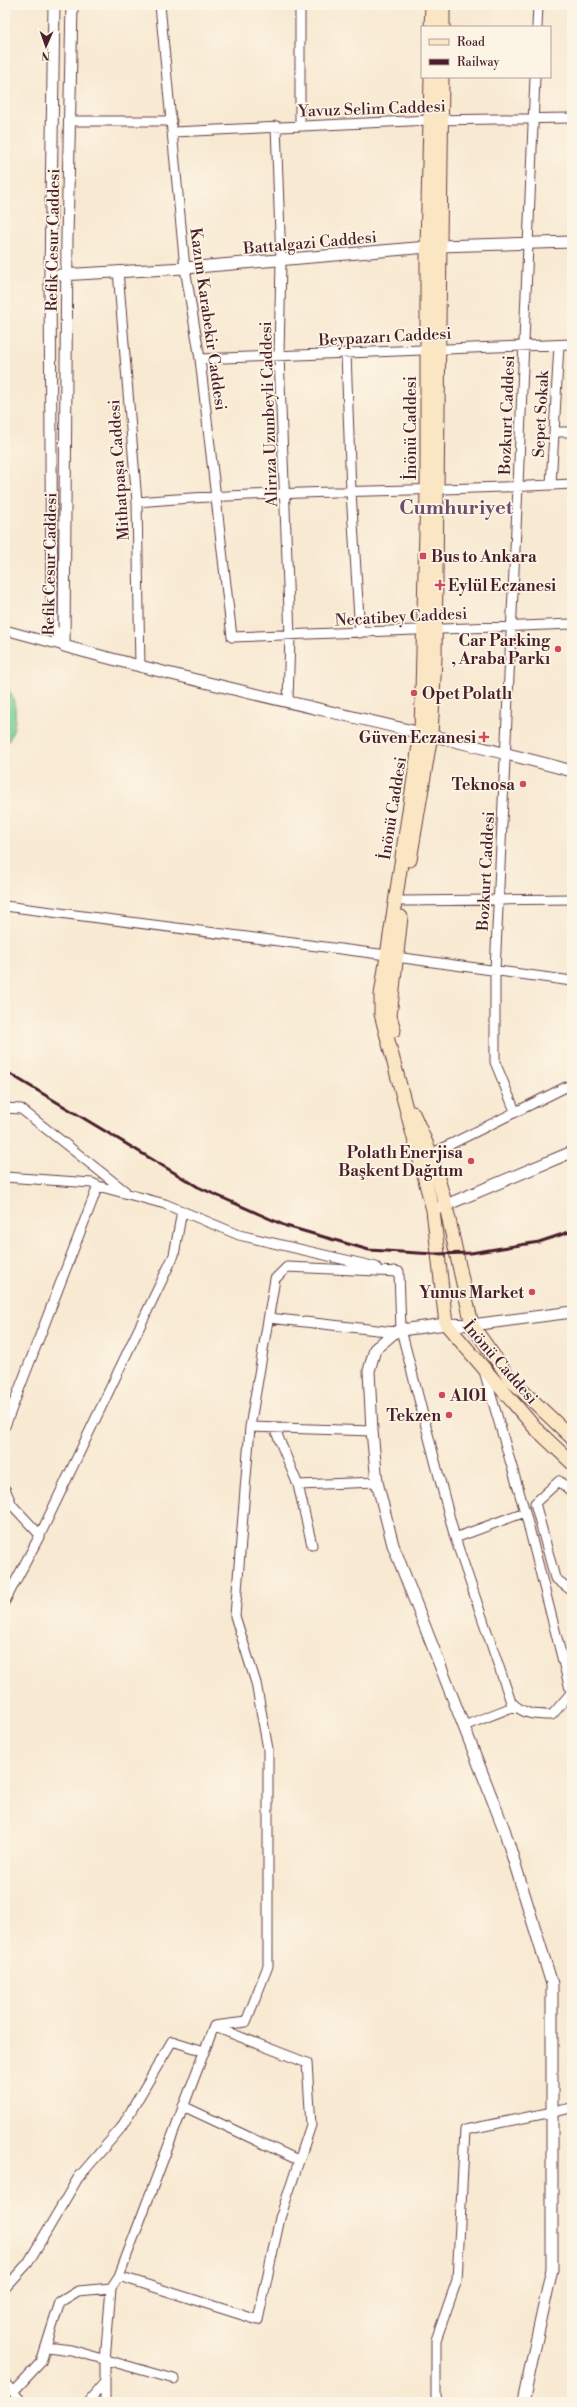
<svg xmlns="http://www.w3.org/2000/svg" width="577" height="2407" font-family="'Libre Bodoni',serif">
<defs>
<pattern id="grass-tufts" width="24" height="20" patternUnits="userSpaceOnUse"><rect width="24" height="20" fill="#72cc94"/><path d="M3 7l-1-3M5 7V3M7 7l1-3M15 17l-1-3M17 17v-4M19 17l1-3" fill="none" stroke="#60a579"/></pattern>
</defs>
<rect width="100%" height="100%" fill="#fcf5e5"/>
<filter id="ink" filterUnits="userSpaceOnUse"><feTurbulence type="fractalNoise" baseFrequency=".025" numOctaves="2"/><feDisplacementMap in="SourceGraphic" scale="8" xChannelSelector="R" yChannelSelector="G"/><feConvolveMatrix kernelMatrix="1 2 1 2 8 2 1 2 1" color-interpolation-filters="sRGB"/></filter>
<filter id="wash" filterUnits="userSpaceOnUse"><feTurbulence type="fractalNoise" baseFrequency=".012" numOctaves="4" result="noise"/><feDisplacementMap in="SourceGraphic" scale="16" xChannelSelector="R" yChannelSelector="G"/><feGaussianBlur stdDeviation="0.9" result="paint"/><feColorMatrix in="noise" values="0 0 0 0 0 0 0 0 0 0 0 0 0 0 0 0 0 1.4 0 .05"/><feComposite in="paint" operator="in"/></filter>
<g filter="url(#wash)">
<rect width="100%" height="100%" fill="#f8e9d2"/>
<path fill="url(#grass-tufts)" stroke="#5e7660" d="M5,684C20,703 18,728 5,747Z"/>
</g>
<g filter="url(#ink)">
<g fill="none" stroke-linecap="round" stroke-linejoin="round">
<g stroke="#643d44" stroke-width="11">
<path id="minor" d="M160,5L185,268L200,359L232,637L572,624
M300,5V125
M537,27L538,5
M69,121H172
M276,126L281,261L279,356L290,636L288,701
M173,132L430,120L572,118
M118,271L137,502L140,667
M346,353L351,492L360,633
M200,359L572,344
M554,432H572
M551,485L559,345
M137,502C282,490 427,492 572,484
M5,630L64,646
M403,901L572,899
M5,906L387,955
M396,957L572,981
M5,1108L21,1109L125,1191
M515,1111L495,1062V971L518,486L535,77
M431,1154L572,1084
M5,1177L92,1183L98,1186L165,1204L239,1235L376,1267
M394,1271L399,1272L401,1330L455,1538L511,1702C524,1715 535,1715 552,1715L571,1693L525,1512L484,1371
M269,1318L395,1332
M5,1426L98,1186
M250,1427L372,1431
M274,1427L298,1485L312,1545
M298,1485L377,1482
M5,1489L12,1505L40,1535
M572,1492L559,1481L535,1503L555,1578L572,1591
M455,1538L525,1512
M5,1601L40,1535L174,1255L182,1211
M464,1726L515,1706
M183,2106L298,2160
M119,2276L258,2320L280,2218L311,2125L307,2063L215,2027
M5,2288L28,2263L78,2178L121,2128L172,2041L204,2051
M47,2347L71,2350L174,2379
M5,2383L22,2402
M13,2392L41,2362L60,2302L78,2291L111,2288
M88,2402L104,2383
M105,2402V2361L111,2288L119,2276L214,2026L246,2022L268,1966V1749L256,1683L235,1616L250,1427L275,1279L287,1267L399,1272
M438,2402L436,2396V2340L457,2280L465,2130L572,2108"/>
</g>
<g stroke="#643d44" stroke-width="13">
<path id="tertiary" d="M54,5L50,275L52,628L64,646
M60,275L185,268L439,246L572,242
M64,646L67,238L72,5
M64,646C232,693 404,725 572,771
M439,1208L572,1152
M523,2402L552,2269V1984L504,1829L393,1545L377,1482L372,1431L369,1371L375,1349L395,1332L401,1330L446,1324L472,1325L572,1312"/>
</g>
<g stroke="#643d44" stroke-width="15">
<path id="secondary" d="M431,27L432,5
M443,27V5
M431,77L427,247V491L421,732L381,995V1014L433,1210L446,1324L535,1428L572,1463
M410,860L431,735L435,658L442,77
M394,1030L390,1016L401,917
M413,1113L431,1154L446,1206L472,1325L510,1379L572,1438"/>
</g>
<use href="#minor" stroke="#fff" stroke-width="9"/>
<use href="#tertiary" stroke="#fff" stroke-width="11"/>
<use href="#secondary" stroke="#fbe6c4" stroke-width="13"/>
<path stroke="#4a1f2b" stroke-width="3" d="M5,1071L198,1187L286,1226L369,1250L434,1254L471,1253L539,1242L572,1231"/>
</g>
</g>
<g fill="#d1495b" stroke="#fcf5e5" stroke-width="1.5">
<rect x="419" y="552" width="8" height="8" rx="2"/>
<path d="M438 579h4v4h4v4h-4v4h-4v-4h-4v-4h4z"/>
<circle cx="558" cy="649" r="4"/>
<circle cx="414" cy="693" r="4"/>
<path d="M482 731h4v4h4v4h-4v4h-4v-4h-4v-4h4z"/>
<circle cx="523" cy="784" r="4"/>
<circle cx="471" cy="1161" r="4"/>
<circle cx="532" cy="1292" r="4"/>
<circle cx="442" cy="1395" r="4"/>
<circle cx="449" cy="1415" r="4"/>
</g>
<g text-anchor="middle" stroke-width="3.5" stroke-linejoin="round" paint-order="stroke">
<g font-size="16" fill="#4a1f2b" stroke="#fcf5e5">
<text transform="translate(372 108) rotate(-2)" y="6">Yavuz Selim Caddesi</text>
<text transform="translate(52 240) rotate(-89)" y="6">Refik Cesur Caddesi</text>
<text transform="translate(310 242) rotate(-5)" y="6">Battalgazi Caddesi</text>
<text transform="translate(209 319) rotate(82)" y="6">Kazım Karabekir Caddesi</text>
<text transform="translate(385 336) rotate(-3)" y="6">Beypazarı Caddesi</text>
<text transform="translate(268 414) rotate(-92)" y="6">Alirıza Uzunbeyli Caddesi</text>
<text transform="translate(540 414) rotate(-87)" y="6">Sepet Sokak</text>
<text transform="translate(506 415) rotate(-88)" y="6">Bozkurt Caddesi</text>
<text transform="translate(410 428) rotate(-90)" y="6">İnönü Caddesi</text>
<text transform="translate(118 470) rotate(-94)" y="6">Mithatpaşa Caddesi</text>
<text transform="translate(49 564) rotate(-89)" y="6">Refik Cesur Caddesi</text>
<text transform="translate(401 616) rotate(-3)" y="6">Necatibey Caddesi</text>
<text transform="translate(392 808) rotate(-81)" y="6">İnönü Caddesi</text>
<text transform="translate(485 871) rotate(-87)" y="6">Bozkurt Caddesi</text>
<text transform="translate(501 1362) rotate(49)" y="6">İnönü Caddesi</text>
</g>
<g font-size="16" font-weight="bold" fill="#4a1f2b" stroke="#fcf5e5" text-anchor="end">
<text x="431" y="562" text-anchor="start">Bus to Ankara</text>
<text x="448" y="591" text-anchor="start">Eylül Eczanesi</text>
<text x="550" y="646">Car Parking<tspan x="550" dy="18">, Araba Parkı</tspan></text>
<text x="422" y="699" text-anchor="start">Opet Polatlı</text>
<text x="476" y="743">Güven Eczanesi</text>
<text x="515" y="790">Teknosa</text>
<text x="463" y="1158">Polatlı Enerjisa<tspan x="463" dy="18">Başkent Dağıtım</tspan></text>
<text x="524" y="1298">Yunus Market</text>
<text x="450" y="1401" text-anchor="start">A101</text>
<text x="441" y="1421">Tekzen</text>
</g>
<g font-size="20" font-weight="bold" fill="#6d4c6e" stroke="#fcf5e5">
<text x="456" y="514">Cumhuriyet</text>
</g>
</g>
<rect width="577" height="2407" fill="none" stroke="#fcf5e5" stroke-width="20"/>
<rect x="421" y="26" width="130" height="52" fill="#fcf5e5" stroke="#b59f9b"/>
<rect x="429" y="39" width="20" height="6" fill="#fbe6c4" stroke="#b59f9b"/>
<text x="457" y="46" font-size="12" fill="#4a1f2b">Road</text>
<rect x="429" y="59" width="20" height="6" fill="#4a1f2b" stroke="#b59f9b"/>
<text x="457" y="66" font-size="12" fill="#4a1f2b">Railway</text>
<g transform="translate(46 46) rotate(182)" stroke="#fcf5e5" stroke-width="3" paint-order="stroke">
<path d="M0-3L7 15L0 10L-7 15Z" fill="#4a1f2b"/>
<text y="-6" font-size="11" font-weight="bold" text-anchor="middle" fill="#4a1f2b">N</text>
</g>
</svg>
